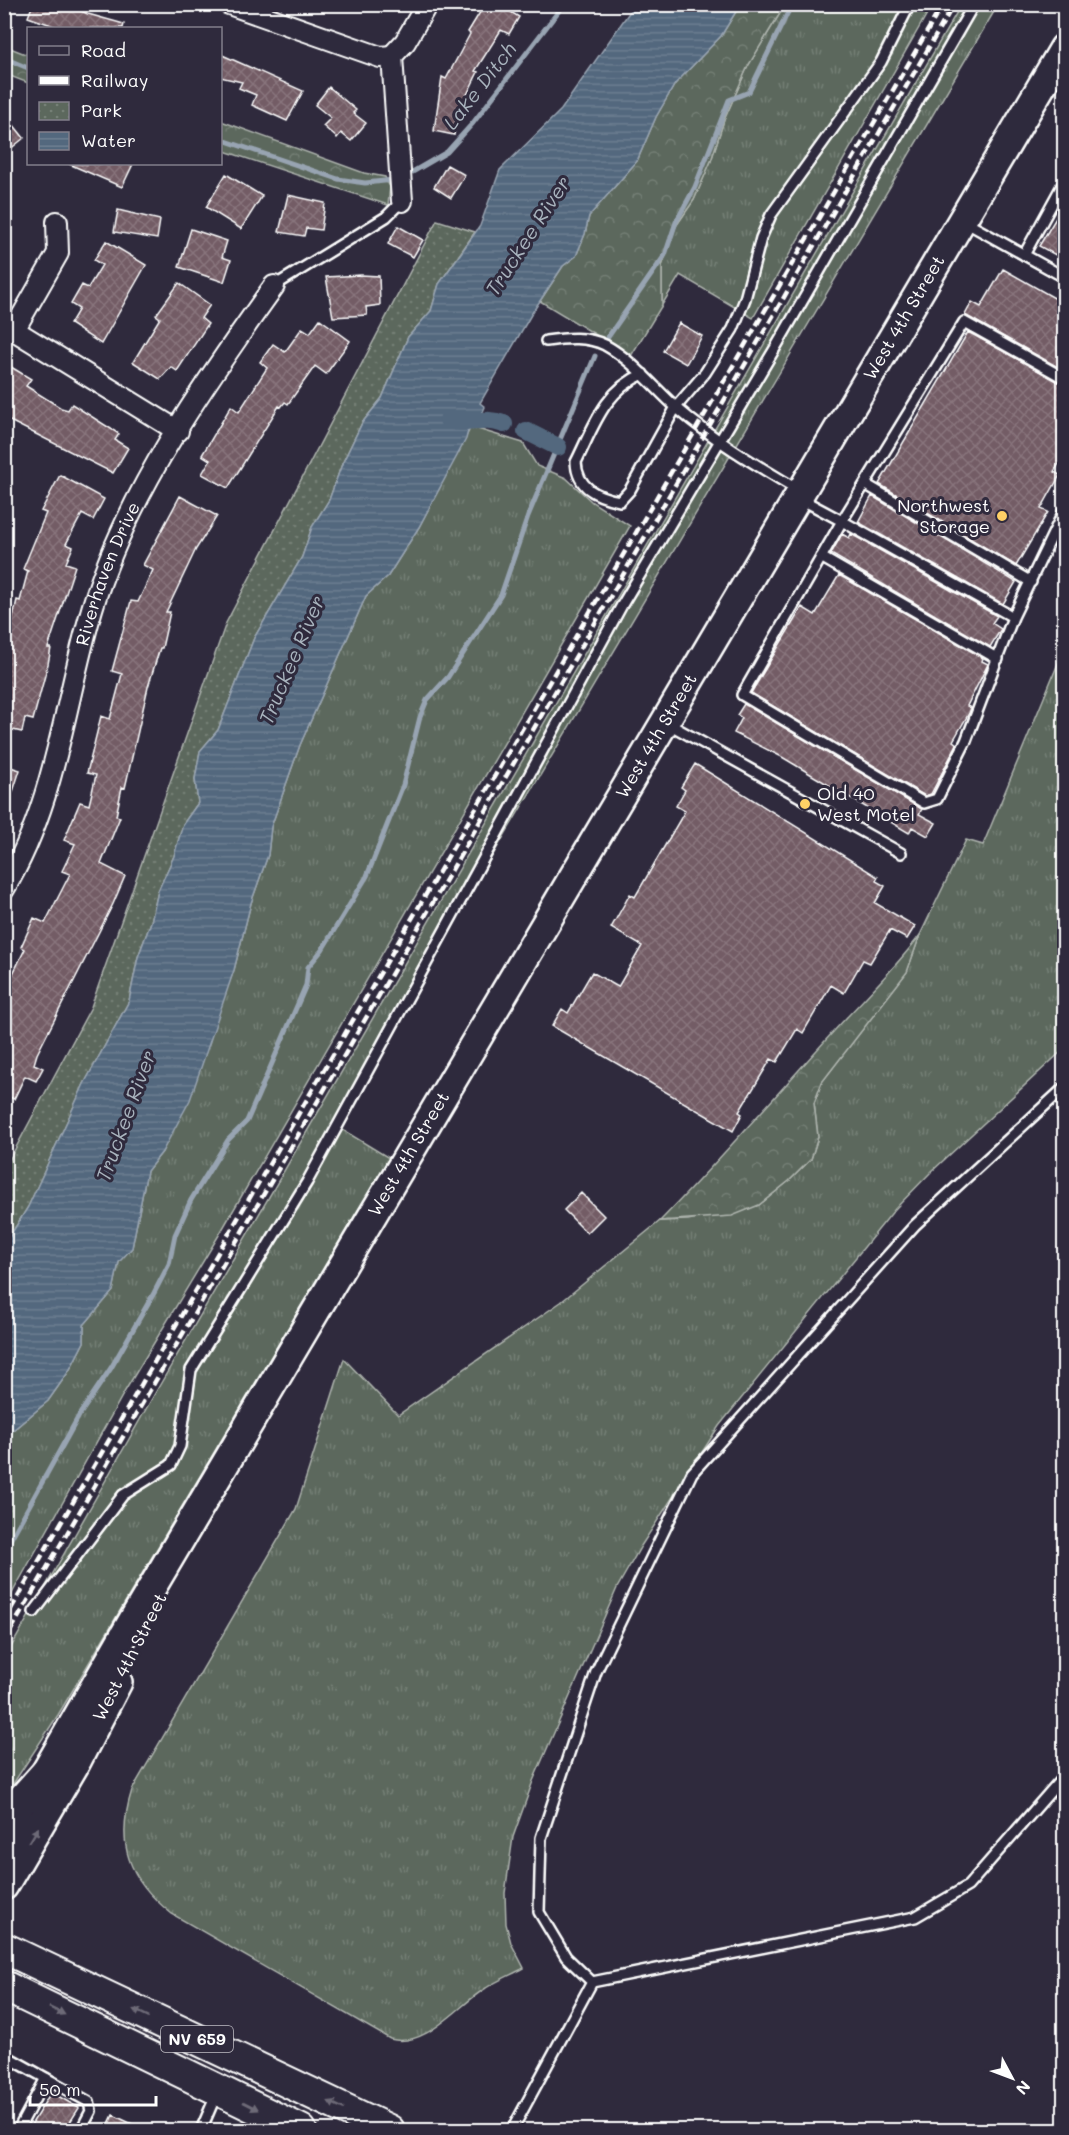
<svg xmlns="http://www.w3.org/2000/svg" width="1069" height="2135" font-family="Mali,sans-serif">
<defs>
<pattern id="grass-tufts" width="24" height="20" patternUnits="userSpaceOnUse" patternTransform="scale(1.5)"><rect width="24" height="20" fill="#5c685d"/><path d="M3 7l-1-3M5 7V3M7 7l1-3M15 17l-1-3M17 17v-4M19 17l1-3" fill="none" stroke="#747f75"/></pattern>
<pattern id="forest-crowns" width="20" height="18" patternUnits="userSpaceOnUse" patternTransform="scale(1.5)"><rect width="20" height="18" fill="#5c685d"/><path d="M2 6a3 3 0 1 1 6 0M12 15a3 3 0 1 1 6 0" fill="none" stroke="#747f75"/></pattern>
<pattern id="park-dots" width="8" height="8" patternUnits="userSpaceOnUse" patternTransform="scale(1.5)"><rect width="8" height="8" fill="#5c685d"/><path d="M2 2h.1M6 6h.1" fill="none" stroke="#747f75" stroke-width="1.8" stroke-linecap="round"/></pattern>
<pattern id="water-rules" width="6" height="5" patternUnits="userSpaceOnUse" patternTransform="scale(1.5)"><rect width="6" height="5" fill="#53687e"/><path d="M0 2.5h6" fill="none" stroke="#6d7f91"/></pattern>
<pattern id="building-cross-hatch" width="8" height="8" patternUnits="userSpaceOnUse" patternTransform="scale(1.5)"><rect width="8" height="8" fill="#735b65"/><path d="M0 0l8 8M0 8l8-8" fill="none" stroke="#88747c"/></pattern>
</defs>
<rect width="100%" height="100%" fill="#2f2a3d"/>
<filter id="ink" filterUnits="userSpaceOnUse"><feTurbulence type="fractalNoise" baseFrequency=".0167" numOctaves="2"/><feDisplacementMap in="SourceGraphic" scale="12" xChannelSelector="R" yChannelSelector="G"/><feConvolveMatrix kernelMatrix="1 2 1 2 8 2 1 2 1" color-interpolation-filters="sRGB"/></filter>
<g filter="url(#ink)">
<path fill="url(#grass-tufts)" stroke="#aeb4ae" stroke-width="1.5" d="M785,5H932L753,318L680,275L662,305V266L676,226L694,200L711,161L724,120L748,66Z
M961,5H998L333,1124L389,1158L58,1715L5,1796V1658L154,1395Z
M471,427L523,443L537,466L566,478L592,502L630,526L219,1235L125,1391L5,1606L4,1454L12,1431L48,1401L69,1371L84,1342V1325L113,1291L119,1262L132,1248L147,1171L162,1152L174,1126L234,970L251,903L268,855L271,827L300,745L366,596L388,576L419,527Z
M1064,649V1049L931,1172L895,1209L719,1426L641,1546L617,1588L533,1781L513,1837L505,1893L506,1924L511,1943L524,1968C511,1975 498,1980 486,1988C458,2005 426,2049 390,2039L172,1914C128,1879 115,1844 132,1790L296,1509L344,1359L398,1415L561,1302L660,1221L688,1220L759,1205L789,1181L811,1159L818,1137L814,1103L822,1082L907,972L920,935L966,840L983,845Z"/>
<path fill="url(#forest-crowns)" stroke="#aeb4ae" stroke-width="1.5" d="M740,5H785L748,66L724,120L711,161L694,200L676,226L662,266V305L631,356L540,301L563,266L576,256L585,234L589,216L637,161L656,117L675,84L721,36Z
M5,46L28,55V83L5,74Z
M221,121L364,173L385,177L390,187L388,205L221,150Z
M920,935L907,972L822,1082L814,1103L818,1137L811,1159L789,1181L759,1205L732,1216L660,1221C720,1160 776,1095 834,1031C863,999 894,970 920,935Z"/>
<path fill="url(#park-dots)" stroke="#aeb4ae" stroke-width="1.5" d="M437,220L475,232L439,284L431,311L408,337L382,398L362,423L342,464L329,500L312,527L302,557L254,638L218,730L200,751L195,779L198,803L183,824L174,856L158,891L151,922L138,957L129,1001L84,1084L28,1207L5,1244V1168L91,1007L226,623Z"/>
<path fill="url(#water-rules)" stroke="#98a4b2" stroke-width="1.5" d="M635,4L740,5L721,36L675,84L656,117L637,161L589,216L585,234L576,256L563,266L532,313L480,403L485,407L481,416L471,419L466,439L419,527L388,576L366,596L300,745L271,827L268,855L251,903L234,970L190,1100L162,1152L147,1171L132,1248L119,1262L113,1291L84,1325V1342L69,1371L48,1401L12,1431L5,1454V1244L28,1207L84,1084L129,1001L138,957L151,922L158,891L174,856L183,824L198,803L195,779L200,751L218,730L254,638L302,557L312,527L329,500L342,464L362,423L382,398L408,337L431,311L439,284L480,226L500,170L561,110Z"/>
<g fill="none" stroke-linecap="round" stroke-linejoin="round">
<path stroke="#98a4b2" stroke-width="5" d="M4,58L28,68
M220,139L338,179L365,183L394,180
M409,174L447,152L473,123L564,4
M608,337L665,255L676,222L695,187L729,100L749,92L792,4
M4,1551L80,1414L111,1368L154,1293L169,1264L175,1235L191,1200L228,1140L247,1121L306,985L308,967L322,950L367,876L403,785L420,717L427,700L448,677L501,595L528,516L595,356"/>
<path stroke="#53687e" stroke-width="18" d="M448,420C469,426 481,416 504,424
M526,431L558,447"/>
</g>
<path fill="url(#building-cross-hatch)" stroke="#fff" stroke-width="1.5" d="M33,4H66L88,14L124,24L123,28H60L28,17Z
M485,4H498L519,17L509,34L501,30L475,71L478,72L462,105L460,119L457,117L454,135L434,131L442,77L446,79L470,34L468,32Z
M220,54L303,91L287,121L252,105L256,95L239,88L242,82L220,77Z
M329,87L356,110L353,113L366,123L351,141L341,133L337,138L323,126L331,118L315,105Z
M4,113L24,138L4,154Z
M69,164H133L122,187Z
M447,165L465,175L451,198L434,187Z
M226,174L262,196L241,229L206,207Z
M288,195L325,203L321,230L306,228L304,236L279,232Z
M1065,203V260L1039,246Z
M118,210L160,220L157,239L114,232Z
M398,226L423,240L413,257L388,244Z
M191,229L227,241L222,257L231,260L224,282L179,267Z
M106,241L146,265L101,344L70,324L79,309L71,304L82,285L88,288L102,265L94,260Z
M1003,269L1065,304V371L965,315L972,302L981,307Z
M361,275L379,276L380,305L366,307L367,315L333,317L326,277Z
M179,283L210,305L201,318L208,324L177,371L171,367L160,379L133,362L160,318L156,315Z
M320,319L350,341L326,374L315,366L288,404L285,402L281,407L279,406L228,488L202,474L210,460L202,455L231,406L239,412L267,368L260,362L273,344L285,352L302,328L310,333Z
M679,323L702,336L686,364L663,351Z
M968,332L1065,385V453L1054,472L1060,475L1041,509L1048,512L1016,566L879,484Z
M11,367L31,379L26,386L61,408L68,410L72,404L119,434L115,440L128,448L113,473L4,418V378Z
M60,475L104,499L93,520L82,514L66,544L73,547L66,563L75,566L48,648H51L48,664L33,720L25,718L22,732L4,728V664L8,649L6,648L17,600L20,601L28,571L23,569L46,513L41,511Z
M180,496L217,516L196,549L166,612H170L162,648H160L148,687L125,788L122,787L116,816L120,817L101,864L125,876L113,904L37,1054L34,1064L43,1068L36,1081L25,1076L14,1099L4,1095V992L25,949L21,947L34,918L45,923L70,874L62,871L75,844L64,840L80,802L89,805L96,775L87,773L101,716L110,719L122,674L112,671L131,601L138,602L153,570L143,565Z
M872,496L1016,582L1003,604L858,522Z
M842,534L849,538L851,534L997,616L992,623L1001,629L990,647L831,554Z
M839,575L983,658L982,661L988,664L967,706L971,708L969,713L953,741L957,744L931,794L925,796L751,693L802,607L815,615Z
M744,704L922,809L919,814L936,823L928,836L912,827L909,833L782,757L734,733L742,718L737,715Z
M695,764L878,877L876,881L885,886L875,903L915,926L907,939L890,930L870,963L863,960L844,993L831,985L803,1033L797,1029L777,1062L771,1059L739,1112L742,1114L733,1131L552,1026L562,1009L568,1013L592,972L618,987L642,946L611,928L630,894L635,897L685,811L676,806L685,790L681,787Z
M4,765L20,770L7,810L4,809Z
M581,1193L604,1216L587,1233L564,1210Z
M51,2092L79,2108L65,2130H28Z
M113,2115L145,2130H106Z"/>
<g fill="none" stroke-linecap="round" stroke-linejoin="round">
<g stroke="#fff" stroke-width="14">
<path id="lane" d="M965,222L1064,277
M1024,255L1064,182
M274,286L386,217L402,201
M546,341C566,338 587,336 605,345C634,361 654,388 678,409C715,441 758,466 800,491
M643,374C604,391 594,426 576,462C577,488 597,497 620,501L630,490L676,407L705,373L733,329L745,299L761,238L771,215L881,62L910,4
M865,484L1031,582
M799,498L842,521L742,695L924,803L937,799L966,741L1013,617L1064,511
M821,557L998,659
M1013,617L842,521L964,322L1064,378
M667,723L901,853
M34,1612L123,1495L171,1465L180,1446L191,1370L307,1182L622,605L777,345L974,4
M592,1982L566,1957L539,1912L541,1838L596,1672L692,1473L915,1225L1064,1088
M592,1982L915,1917L968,1886L1064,1776
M4,2055L89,2102L91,2111L81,2130
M18,2130L46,2078
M201,2130L216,2095
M512,2130L592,1982"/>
</g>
<g stroke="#fff" stroke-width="24">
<g id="street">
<path d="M229,4L380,57L392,56"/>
<path d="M402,201L392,56L405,42L427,4"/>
<path d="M4,324L178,431"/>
<path d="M14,330L58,253L57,222"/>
<path id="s1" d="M4,889C56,803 64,703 92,609C126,495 205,382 274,286"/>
</g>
</g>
<g stroke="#fff" stroke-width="32">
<g id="secondary">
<path id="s2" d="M4,1844L131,1623L1064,48"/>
<path d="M4,1886L76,1763L118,1682"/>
</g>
</g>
<g stroke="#fff" stroke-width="34">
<path id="primary" d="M4,1820L46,1773
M4,1948L389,2130
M4,1986L301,2130"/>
</g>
<use href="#lane" stroke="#2f2a3d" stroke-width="9"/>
<use href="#street" stroke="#2f2a3d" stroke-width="20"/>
<use href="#secondary" stroke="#2f2a3d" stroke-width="27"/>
<use href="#primary" stroke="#2f2a3d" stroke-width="30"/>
<path stroke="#fff" stroke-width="4.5" stroke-dasharray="9 4.5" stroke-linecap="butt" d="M4,1621L943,4
M4,1642L954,4"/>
</g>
<defs><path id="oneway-solid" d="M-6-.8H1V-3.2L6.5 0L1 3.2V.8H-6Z" transform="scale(1.5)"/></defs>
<g fill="#6d6a77">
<use href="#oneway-solid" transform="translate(34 1835) rotate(-59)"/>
<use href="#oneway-solid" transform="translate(57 2011) rotate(26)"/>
<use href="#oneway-solid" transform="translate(141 2013) rotate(-155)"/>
<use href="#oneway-solid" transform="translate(336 2105) rotate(-155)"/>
<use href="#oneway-solid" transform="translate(251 2106) rotate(27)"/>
</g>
</g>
<g fill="#ffd166" stroke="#2f2a3d" stroke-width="2">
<circle cx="1002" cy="516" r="6"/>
<circle cx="805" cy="804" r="6"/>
</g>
<g text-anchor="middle" stroke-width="6" stroke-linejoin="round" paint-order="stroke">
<rect fill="#2f2a3d" stroke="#c1bfc5" stroke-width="1.5" x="161" y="2026" width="72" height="26" rx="4.5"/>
<g font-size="16" font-weight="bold" fill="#fff">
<text x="197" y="2045">NV 659</text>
</g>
<g font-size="18" fill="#fff" stroke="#2f2a3d">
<text dy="6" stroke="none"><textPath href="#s2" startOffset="1772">West 4th Street</textPath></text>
<text dy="6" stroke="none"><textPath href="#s1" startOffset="333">Riverhaven Drive</textPath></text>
<text dy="6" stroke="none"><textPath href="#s2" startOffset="1286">West 4th Street</textPath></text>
<text dy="6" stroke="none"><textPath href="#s2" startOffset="800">West 4th Street</textPath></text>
<text transform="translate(130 1657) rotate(-63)" y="6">West 4th Street</text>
</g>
<g font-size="18" fill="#fff" stroke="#2f2a3d" text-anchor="end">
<text x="990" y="512">Northwest<tspan x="990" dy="21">Storage</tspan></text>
<text x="817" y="800" text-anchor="start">Old 40<tspan x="817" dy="21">West Motel</tspan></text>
</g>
<g font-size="20" font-style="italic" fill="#a9b4be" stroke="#2f2a3d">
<text transform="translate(480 86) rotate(-52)" y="7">Lake Ditch</text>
<text transform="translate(528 236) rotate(-57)" y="7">Truckee River</text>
<text transform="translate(292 660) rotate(-67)" y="7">Truckee River</text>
<text transform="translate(126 1116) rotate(-70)" y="7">Truckee River</text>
</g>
</g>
<rect width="1069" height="2135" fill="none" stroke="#2f2a3d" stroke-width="24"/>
<rect x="12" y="12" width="1045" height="2111" fill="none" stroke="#fff" stroke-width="2" filter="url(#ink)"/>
<rect x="27" y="27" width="195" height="138" fill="#2f2a3d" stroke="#827f8b" stroke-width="1.5"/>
<rect x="39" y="46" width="30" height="9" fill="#2f2a3d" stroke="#827f8b" stroke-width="1.5"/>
<text x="81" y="57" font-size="18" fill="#ffffff">Road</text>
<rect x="39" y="76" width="30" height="9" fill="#ffffff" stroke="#827f8b" stroke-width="1.5"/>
<text x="81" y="87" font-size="18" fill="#ffffff">Railway</text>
<rect x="39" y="102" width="30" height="18" fill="url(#park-dots)" stroke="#827f8b" stroke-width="1.5"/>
<text x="81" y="117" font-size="18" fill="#ffffff">Park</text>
<rect x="39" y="132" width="30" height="18" fill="url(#water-rules)" stroke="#827f8b" stroke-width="1.5"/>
<text x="81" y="147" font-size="18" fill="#ffffff">Water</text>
<g transform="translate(1012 2078) rotate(131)" stroke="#2f2a3d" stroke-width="4.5" paint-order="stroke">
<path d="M0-4.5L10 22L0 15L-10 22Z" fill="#ffffff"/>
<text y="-9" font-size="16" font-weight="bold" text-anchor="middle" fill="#ffffff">N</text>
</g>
<path d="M30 2096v9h126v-9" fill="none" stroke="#ffffff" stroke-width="3"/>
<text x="39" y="2096" font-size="18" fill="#ffffff" stroke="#2f2a3d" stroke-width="4.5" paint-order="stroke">50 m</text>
</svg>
